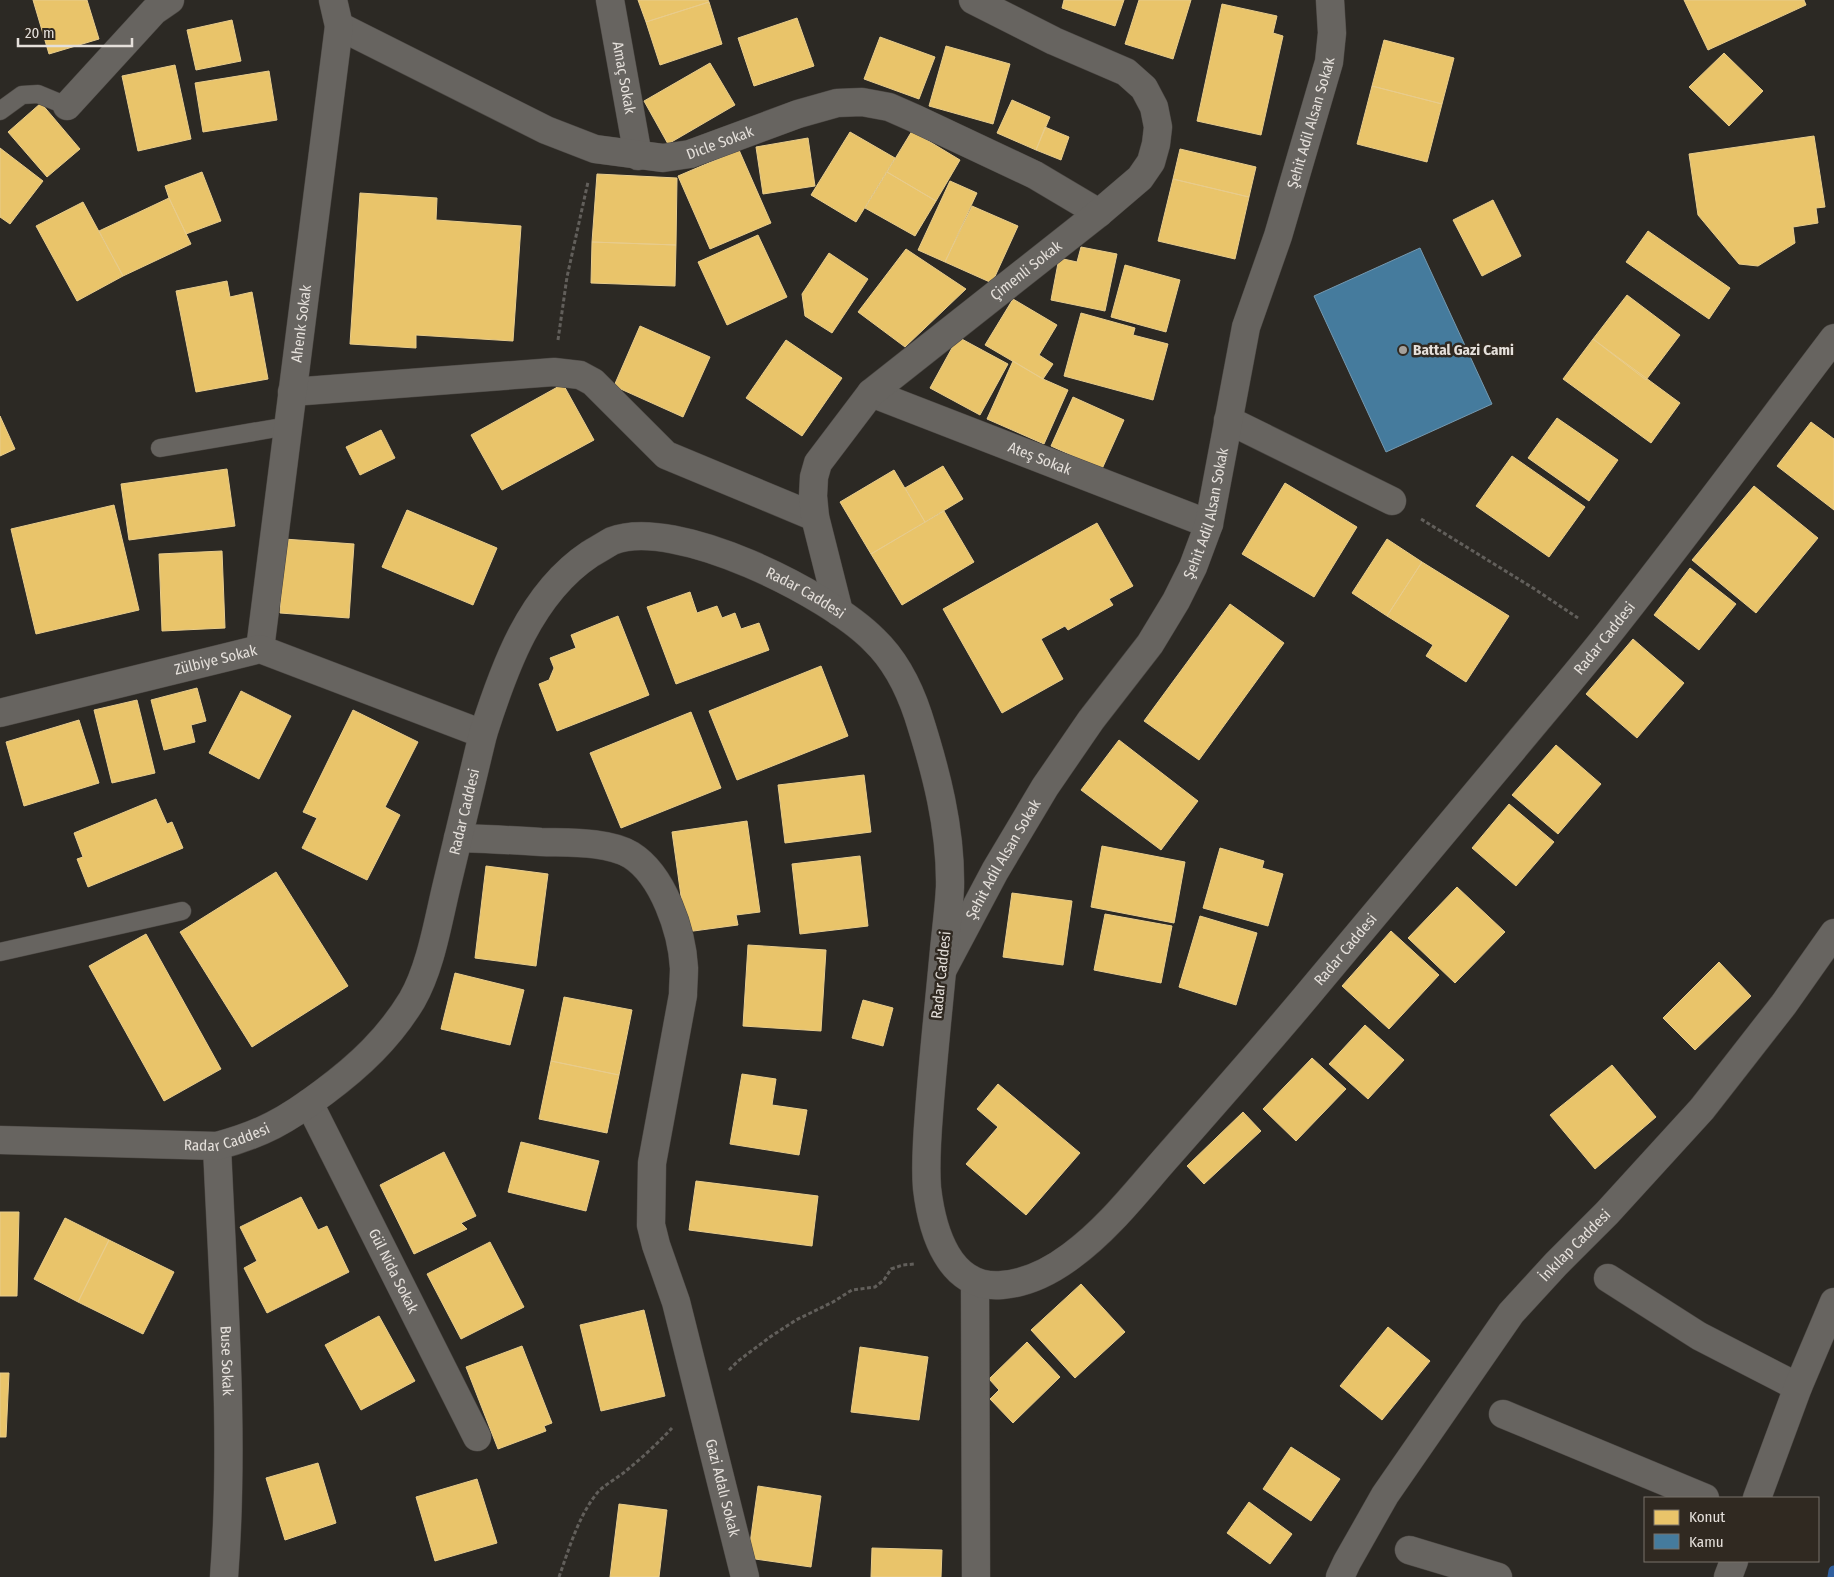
<svg xmlns="http://www.w3.org/2000/svg" width="1834" height="1577" font-family="'Fira Sans Condensed',sans-serif">
<rect width="100%" height="100%" fill="#2c2924"/>
<path fill="#e9c46a" stroke="#e8cc8c" d="M33,0H87L99,39L49,54Z
M638,0H708L709,2L646,22Z
M1064,0H1124L1115,26L1062,8Z
M1139,0H1191L1173,59L1125,44Z
M1684,0H1804L1806,5L1708,50Z
M709,2L722,44L660,65L646,22Z
M1222,4L1277,16L1273,33L1283,36L1261,135L1197,121Z
M797,18L814,66L754,86L738,38Z
M232,20L241,61L196,70L187,30Z
M880,37L935,57L919,99L864,79Z
M1384,40L1454,58L1442,104L1372,86Z
M946,46L1010,64L993,124L929,106Z
M1724,53L1763,91L1729,126L1689,87Z
M710,63L735,105L668,144L644,101Z
M175,65L191,139L138,151L122,76Z
M269,71L277,120L203,132L195,83Z
M1372,86L1442,104L1427,162L1357,144Z
M1012,100L1050,117L1036,150L997,133Z
M41,103L80,149L47,177L8,132Z
M1045,127L1069,137L1061,160L1036,150Z
M912,131L960,160L936,201L887,172Z
M850,132L895,158L856,222L811,195Z
M1814,136L1825,207L1816,208L1818,223L1793,227L1795,243L1758,266L1739,264L1698,215L1689,154Z
M808,138L815,186L763,194L756,147Z
M0,148L43,181L10,224L0,217Z
M1180,149L1256,167L1249,197L1173,179Z
M739,150L771,223L710,249L678,176Z
M202,172L221,221L186,234L169,198L165,186Z
M887,172L936,201L915,236L865,208Z
M597,174L677,178L676,245L592,242Z
M1173,179L1249,197L1235,259L1158,241Z
M950,181L977,193L945,262L918,250Z
M360,193L437,198L436,220L521,226L513,341L416,335V348L350,344Z
M169,198L191,244L123,276L99,231Z
M1493,200L1521,256L1482,276L1453,220Z
M83,202L123,276L77,301L36,226Z
M972,206L1018,226L992,283L945,262Z
M1648,231L1730,288L1709,319L1626,262Z
M758,235L787,297L727,325L698,262Z
M592,242L676,245L675,286L591,283Z
M1081,247L1117,254L1105,311L1051,300L1059,258L1077,262Z
M906,249L966,289L905,347L858,312Z
M829,253L868,279L832,333L805,316L802,294Z
M1125,265L1180,280L1166,332L1111,317Z
M227,281L230,297L252,292L268,379L196,392L176,291Z
M1627,295L1680,335L1646,380L1593,339Z
M1013,299L1057,325L1039,355L1053,364L1043,379L985,345Z
M1081,313L1135,328L1133,335L1168,344L1153,400L1064,376Z
M640,326L710,357L683,417L614,386Z
M958,337L1008,364L980,415L930,388Z
M1593,339L1680,403L1651,443L1563,379Z
M786,340L842,378L802,436L746,398Z
M1013,361L1043,379L1068,390L1044,444L987,419Z
M563,384L594,440L502,490L471,435Z
M1073,397L1124,420L1102,469L1051,446Z
M0,416L15,449L0,456Z
M1557,418L1618,460L1589,501L1528,458Z
M1811,422L1834,439V510L1777,466Z
M381,430L395,458L360,475L346,447Z
M1512,456L1585,507L1549,557L1476,506Z
M943,466L963,499L925,522L905,488Z
M227,469L235,526L129,540L121,484Z
M894,470L925,522L871,554L840,502Z
M1285,483L1357,527L1314,597L1242,554Z
M1754,486L1818,538L1756,613L1692,560Z
M114,505L139,610L36,634L11,529Z
M407,510L497,548L473,605L382,567Z
M944,511L974,562L902,605L871,554Z
M1097,523L1133,586L1109,599L1113,605L1068,630L1065,626L1041,639L1063,679L1002,713L943,609Z
M284,539L354,544L349,618L280,613Z
M1387,539L1422,562L1387,616L1352,593Z
M222,551L225,628L162,631L159,554Z
M1422,562L1509,616L1466,682L1426,656L1433,645L1387,616Z
M1690,568L1736,604L1699,650L1654,615Z
M690,592L697,613L717,606L722,618L735,613L741,629L759,623L769,650L676,684L647,607Z
M1230,604L1284,643L1199,760L1144,721Z
M618,616L649,695L557,731L539,684L549,680L554,668L550,658L576,648L571,635Z
M1633,639L1684,683L1637,738L1586,694Z
M821,666L848,736L737,780L709,711Z
M197,688L206,721L191,725L195,742L164,750L151,700Z
M241,691L291,716L259,779L209,753Z
M137,700L155,773L112,783L94,710Z
M353,710L418,742L385,807L400,815L367,880L302,848L317,818L303,812Z
M691,712L721,788L621,828L590,753Z
M79,720L99,783L24,806L6,742Z
M1119,740L1198,801L1161,850L1081,790Z
M1556,745L1601,784L1558,834L1512,795Z
M864,775L871,832L785,843L778,785Z
M156,799L167,824L172,822L183,848L88,887L77,859L83,857L74,833Z
M1509,804L1554,842L1516,886L1472,848Z
M747,821L760,912L736,915L738,925L686,932L672,832Z
M1102,846L1185,862L1174,923L1091,907Z
M1220,848L1264,861L1262,868L1283,874L1268,926L1203,908Z
M860,856L868,926L800,934L792,864Z
M486,866L548,874L536,966L475,958Z
M276,872L348,986L252,1047L180,932Z
M1457,887L1505,932L1455,983L1408,938Z
M1012,893L1072,901L1063,965L1003,957Z
M1105,914L1172,926L1161,983L1094,970Z
M1200,916L1257,933L1236,1005L1179,987Z
M1391,931L1439,975L1389,1029L1342,986Z
M146,934L221,1069L164,1101L89,966Z
M748,945L826,950L821,1031L743,1026Z
M1719,962L1751,996L1695,1050L1663,1018Z
M455,973L524,990L510,1045L441,1029Z
M564,997L632,1010L619,1075L551,1061Z
M863,1000L893,1008L883,1046L852,1038Z
M1365,1025L1404,1060L1368,1099L1329,1064Z
M1312,1058L1346,1089L1296,1141L1263,1109Z
M551,1061L619,1075L607,1133L539,1119Z
M1612,1065L1656,1117L1595,1169L1550,1115Z
M742,1074L776,1079L772,1105L807,1110L799,1155L730,1144Z
M998,1084L1080,1153L1026,1215L966,1164L998,1127L977,1109Z
M1243,1112L1261,1131L1204,1184L1187,1166Z
M521,1142L599,1161L586,1211L508,1192Z
M444,1152L476,1216L461,1223L467,1229L414,1254L380,1185Z
M696,1181L818,1196L812,1246L689,1230Z
M301,1197L318,1230L327,1226L349,1272L267,1313L244,1268L257,1261L240,1227Z
M0,1212H19L17,1296H0Z
M65,1218L109,1240L78,1302L34,1279Z
M109,1240L174,1272L143,1334L78,1302Z
M490,1242L524,1307L461,1339L427,1274Z
M1081,1284L1125,1332L1075,1378L1031,1330Z
M644,1310L665,1396L601,1411L580,1325Z
M379,1316L415,1381L361,1410L325,1345Z
M1388,1327L1430,1361L1382,1420L1340,1386Z
M1027,1342L1060,1377L1013,1423L990,1399L999,1390L989,1379Z
M522,1346L552,1423L544,1426L546,1431L498,1449L466,1367Z
M860,1347L928,1357L919,1420L851,1412Z
M0,1373H9L6,1437H0Z
M1291,1447L1340,1479L1311,1521L1263,1489Z
M318,1463L336,1523L285,1540L266,1478Z
M477,1479L497,1543L435,1561L416,1497Z
M758,1486L821,1496L811,1567L748,1558Z
M1249,1502L1292,1534L1270,1564L1227,1533Z
M619,1504L667,1510L659,1577H610Z
M872,1548L942,1550L941,1577H871Z"/>
<path fill="#457b9d" stroke="#7599b0" d="M1420,248L1492,404L1386,452L1314,296Z"/>
<g fill="none" stroke-linecap="round" stroke-linejoin="round">
<path stroke="#305f9e" stroke-width="11" d="M1833,1577L1834,1571"/>
<g stroke="#4b4743" stroke-width="19">
<path id="service" d="M0,111L22,95L38,94L67,106
M160,448L288,426
M0,952L182,911"/>
</g>
<g stroke="#4b4743" stroke-width="29">
<g id="minor">
<path id="s1" d="M610,0L638,156"/>
<path id="s2" d="M339,26L546,130L595,149L663,158L690,154L798,114L837,103L862,102L889,107L914,118L1035,175L1099,213"/>
<path d="M67,106L154,11L170,0"/>
<path d="M292,392L554,372L580,375L593,382L666,455L815,517"/>
<path id="s3" d="M871,393L1209,524"/>
<path d="M1228,420L1392,501"/>
<path id="s4" d="M839,612L815,517L813,496L814,477L818,463L871,393L1099,213L1140,178L1151,162L1156,144L1158,127L1154,107L1144,88L1126,72L1054,41L973,0"/>
<path id="s5" d="M260,649L339,26L333,0"/>
<path id="s6" d="M0,713L260,649L483,734"/>
<path id="s7" d="M458,838C486,839 513,840 541,842C568,843 607,841 631,855C663,875 682,931 684,968C684,977 683,986 683,995L652,1163L651,1225L656,1245L676,1302L745,1577"/>
<path id="s8" d="M943,969L995,871L1045,787L1091,720L1150,644L1176,601L1193,567L1209,524L1246,327L1278,236L1329,62L1332,33L1330,0"/>
<path id="s9" d="M309,1103L477,1437"/>
<path id="s10" d="M217,1146C223,1289 235,1434 224,1577"/>
<path d="M1608,1278L1699,1336L1798,1387"/>
<path d="M975,1283L976,1577"/>
<path d="M1503,1414L1705,1498"/>
<path d="M1757,1498L1798,1387L1834,1302"/>
<path d="M1409,1550L1498,1577"/>
<path d="M1728,1577L1734,1561"/>
</g>
</g>
<g stroke="#4b4743" stroke-width="29">
<g id="tertiary">
<path id="s11" d="M0,1140L217,1146C262,1134 287,1120 324,1092C359,1066 389,1038 412,1000C431,967 438,921 447,884C459,834 471,784 483,734C504,668 530,594 590,554C592,553 610,542 612,541C675,516 829,594 874,640C895,660 909,688 918,715C936,771 951,828 950,887C949,908 946,929 944,950C939,1004 933,1058 929,1113C927,1138 925,1163 927,1188C932,1231 949,1290 1002,1285C1027,1283 1051,1271 1071,1256C1108,1229 1137,1191 1167,1157C1217,1100 1267,1044 1315,986C1380,909 1444,831 1509,754C1541,715 1574,677 1605,638C1683,540 1758,438 1834,338"/>
<path id="s12" d="M1340,1577L1347,1562L1385,1495L1511,1313L1556,1264L1607,1213L1702,1109L1784,1004L1834,933"/>
</g>
</g>
<path stroke="#625f5b" stroke-width="3" stroke-dasharray="4 2.5" stroke-linecap="butt" d="M558,340L567,277L588,182
M1421,519L1533,588L1578,618
M729,1370L738,1361L770,1337L796,1320L833,1302L852,1290L875,1287L884,1280L891,1269L903,1265L914,1264
M559,1577C569,1549 578,1517 597,1493C605,1484 618,1478 627,1470C643,1457 658,1443 672,1428"/>
<use href="#service" stroke="#676460" stroke-width="18"/>
<use href="#minor" stroke="#676460" stroke-width="28"/>
<use href="#tertiary" stroke="#676460" stroke-width="28"/>
</g>
<circle fill="#a4a09b" stroke="#302921" stroke-width="2" cx="1403" cy="350" r="5"/>
<g text-anchor="middle" stroke-width="5" stroke-linejoin="round" paint-order="stroke">
<g font-size="15" fill="#e5e0db" stroke="#302921">
<text dy="5" stroke="none"><textPath href="#s1" startOffset="79">Amaç Sokak</textPath></text>
<text dy="5" stroke="none"><textPath href="#s8" startOffset="935">Şehit Adil Alsan Sokak</textPath></text>
<text dy="5" stroke="none"><textPath href="#s2" startOffset="412">Dicle Sokak</textPath></text>
<text dy="5" stroke="none"><textPath href="#s4" startOffset="438">Çimenli Sokak</textPath></text>
<text dy="5" stroke="none"><textPath href="#s5" startOffset="328">Ahenk Sokak</textPath></text>
<text dy="5" stroke="none"><textPath href="#s3" startOffset="181">Ateş Sokak</textPath></text>
<text dy="5" stroke="none"><textPath href="#s8" startOffset="530">Şehit Adil Alsan Sokak</textPath></text>
<text dy="5" stroke="none"><textPath href="#s11" startOffset="1186">Radar Caddesi</textPath></text>
<text dy="5" stroke="none"><textPath href="#s11" startOffset="2865">Radar Caddesi</textPath></text>
<text dy="5" stroke="none"><textPath href="#s6" startOffset="222">Zülbiye Sokak</textPath></text>
<text dy="5" stroke="none"><textPath href="#s11" startOffset="662">Radar Caddesi</textPath></text>
<text dy="5" stroke="none"><textPath href="#s8" startOffset="125">Şehit Adil Alsan Sokak</textPath></text>
<text dy="5" stroke="none"><textPath href="#s11" startOffset="2460">Radar Caddesi</textPath></text>
<text transform="translate(941 975) rotate(-84)" y="5">Radar Caddesi</text>
<text dy="5" stroke="none"><textPath href="#s11" startOffset="228">Radar Caddesi</textPath></text>
<text dy="5" stroke="none"><textPath href="#s12" startOffset="408">İnkılap Caddesi</textPath></text>
<text dy="5" stroke="none"><textPath href="#s9" startOffset="188">Gül Nida Sokak</textPath></text>
<text dy="5" stroke="none"><textPath href="#s10" startOffset="215">Buse Sokak</textPath></text>
<text dy="5" stroke="none"><textPath href="#s7" startOffset="836">Gazi Adalı Sokak</textPath></text>
</g>
<g font-size="15" font-weight="bold" fill="#e5e0db" stroke="#302921" text-anchor="start">
<text x="1413" y="355">Battal Gazi Cami</text>
</g>
</g>
<rect x="1644" y="1497" width="175" height="65" fill="#302921" stroke="#78726b"/>
<rect x="1654" y="1510" width="25" height="15" fill="#e9c46a" stroke="#78726b"/>
<text x="1689" y="1522" font-size="15" fill="#e5e0db">Konut</text>
<rect x="1654" y="1534" width="25" height="15" fill="#457b9d" stroke="#78726b"/>
<text x="1689" y="1547" font-size="15" fill="#e5e0db">Kamu</text>
<path d="M18 38v8h114v-8" fill="none" stroke="#e5e0db" stroke-width="2.5"/>
<text x="25" y="38" font-size="15" fill="#e5e0db" stroke="#302921" stroke-width="4" paint-order="stroke">20 m</text>
</svg>
